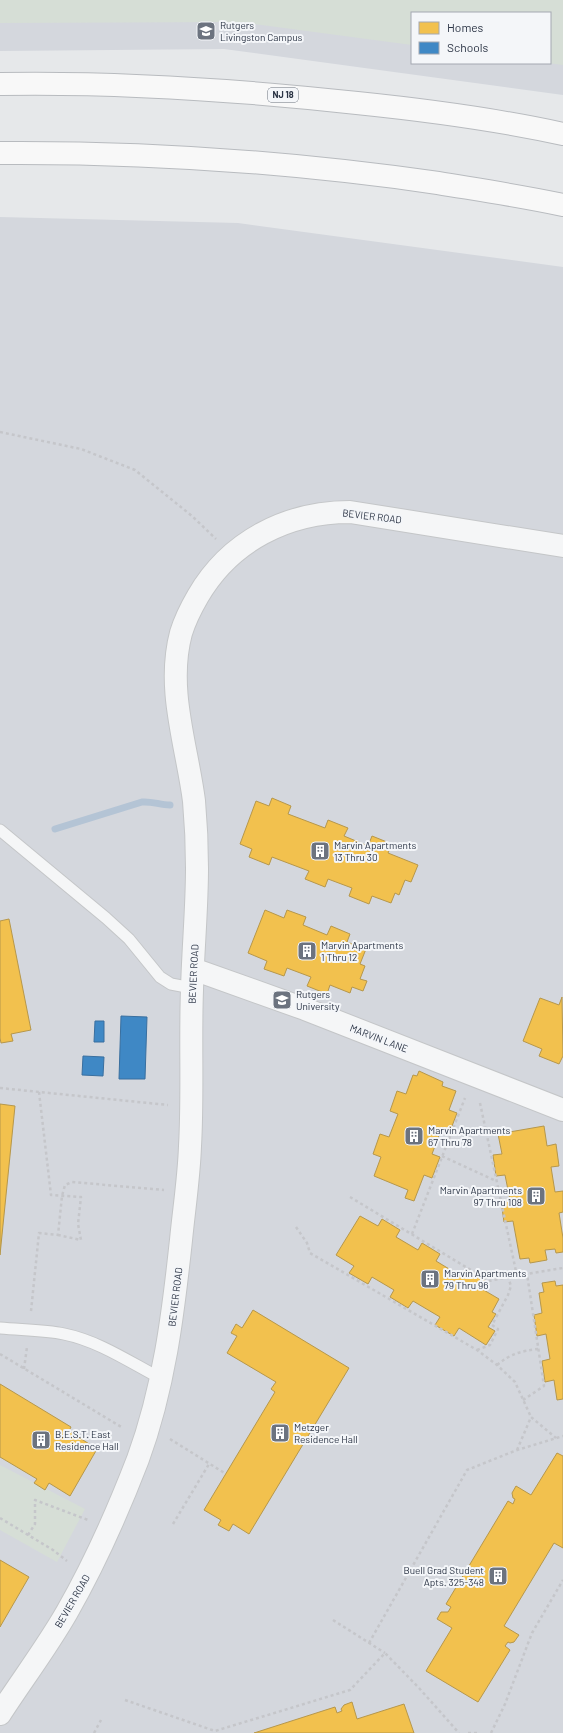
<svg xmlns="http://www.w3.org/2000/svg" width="563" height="1733" font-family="Barlow,sans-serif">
<rect width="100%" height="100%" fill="#e6e8ea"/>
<path fill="#d4d7dd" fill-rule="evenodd" d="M0,0H563V95L224,49L0,51ZM412,13H550V63H412Z
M0,217L238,223L563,267V1733H0Z"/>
<path fill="#d6ded6" d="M0,0H563V65L548,63H550V13H412V45L239,22L0,23Z
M0,1465L85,1509L57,1562L0,1530Z"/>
<path fill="#f2c14e" stroke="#b6974b" d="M272,798L291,806L288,814L325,828L328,820L348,828L344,836L368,846L372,836L392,844L388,853L418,865L411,882L405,880L399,895L395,893L391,903L372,896L369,904L349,896L352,888L328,879L325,887L305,879L309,871L272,857L269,865L249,857L252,849L240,844L256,801L269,806Z
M265,910L284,918L287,910L306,917L303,925L327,935L331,926L350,934L347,942L366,949L360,964L365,966L360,979L367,981L363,991L352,987L350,993L330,985L327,994L307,986L311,977L287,968L284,976L264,969L267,961L248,953Z
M9,919L31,1030L11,1034L13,1041L1,1043L0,1038V921Z
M562,997L563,1056L559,1064L539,1056L542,1049L523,1041L540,998L559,1005Z
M419,1071L443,1082L442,1086L456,1091L449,1110L457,1113L449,1134L441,1130L432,1154L440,1157L432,1178L424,1175L414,1201L405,1198L408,1190L374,1176L381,1157L373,1154L380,1134L389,1137L398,1114L390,1111L397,1091L406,1094L413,1075L417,1076Z
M0,1104L15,1106L0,1255Z
M544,1126L547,1146L556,1144L559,1166L551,1167L555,1192L563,1191V1212L559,1213L563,1238V1252L556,1253L555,1249L545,1250L547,1260L530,1263L529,1258L520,1259L513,1221L504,1222L501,1201L510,1200L505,1175L496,1176L493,1155L502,1154L498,1134Z
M360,1216L378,1226L382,1219L400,1230L396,1237L418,1250L422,1243L440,1254L436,1261L464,1278L468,1270L486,1281L482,1289L499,1299L492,1312L496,1314L488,1327L495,1331L486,1345L459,1328L454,1336L435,1325L440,1317L413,1301L408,1308L390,1297L394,1290L372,1277L368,1284L349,1273L354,1266L336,1255Z
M555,1281L556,1286L563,1285V1399L557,1400L554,1380L545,1382L542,1361L550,1359L546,1334L537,1336L534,1315L542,1313L539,1293L544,1292L542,1283Z
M253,1310L349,1368L249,1534L233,1524L229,1531L218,1525L221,1520L204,1510L275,1392L271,1389L276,1382L227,1353L237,1336L231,1333L236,1324L242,1328Z
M0,1384L71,1427L69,1431L97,1449L70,1496L49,1483L45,1490L34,1483L37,1479L0,1457Z
M557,1453L563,1456V1548L554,1543L504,1626L519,1635L514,1642L510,1643L508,1642L505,1646L510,1650L478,1702L426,1671L452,1628L437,1619L441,1612H448L451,1607L446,1604L508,1501L513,1504L515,1499L513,1498L512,1493L516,1486L531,1495Z
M0,1560L29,1577L0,1627Z
M352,1702L357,1719L404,1704L414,1733H254L335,1707L337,1713L342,1711L341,1709L344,1705Z"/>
<path fill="#3f88c5" stroke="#396f9f" d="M121,1016L147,1017L145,1079H119Z
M95,1021H104V1042H94Z
M83,1056L104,1057L103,1076L82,1075Z"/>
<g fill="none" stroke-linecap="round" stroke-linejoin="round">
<path stroke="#b4c4d5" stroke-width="7" d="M55,829L142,802C152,801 160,805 170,805"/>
<g stroke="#c4c6c8" stroke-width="13">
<path id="service" d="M0,830L106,918L129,939L160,977L171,984L192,988
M0,1328C21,1330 44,1330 64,1334C99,1341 131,1363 162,1379"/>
</g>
<g stroke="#c4c6c8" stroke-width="24">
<path id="minor" d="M193,969L305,1009L563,1110
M0,1714C22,1680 47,1647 67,1612C95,1563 118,1511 138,1459C164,1388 173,1315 181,1240C184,1209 189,1177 190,1146C193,1094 190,1042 192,990C193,949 197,909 197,868C197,846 196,823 194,801C187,746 166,689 181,633C185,620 191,608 198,596C230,541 287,512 350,512L563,546"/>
</g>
<g stroke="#b8bbbf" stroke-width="24">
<path id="motorway" d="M0,84C119,82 238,90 357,103C425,110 495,119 563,134
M0,153C146,152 293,162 438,183C480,190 521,196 563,205"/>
</g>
<path stroke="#c5c6ca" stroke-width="2.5" stroke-dasharray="3 3" stroke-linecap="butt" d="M0,432L81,449L135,470L192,516L216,539
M0,1088L168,1105
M39,1092L51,1195L81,1197L78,1224L81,1240L58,1235
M480,1103L517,1276
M442,1156L496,1181
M350,1197L489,1281L508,1277
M296,1227L307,1243L310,1253L477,1350L497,1365L515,1382L531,1417
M412,1234L465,1098
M31,1311L39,1233L58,1235L62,1196L65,1185L72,1182L164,1190
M477,1350L490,1345L498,1329L492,1325L508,1295L511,1286L508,1277L563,1268
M0,1354L123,1428
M497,1365C510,1354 521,1351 538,1349
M24,1369L27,1347
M523,1400L544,1386L527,1274
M170,1439L226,1474
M517,1450L531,1417L556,1438
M0,1518L53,1550L67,1561
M173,1524L209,1464
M28,1535L35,1524V1500L88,1520
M333,1620L385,1653
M369,1643L467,1470L517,1450L563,1436
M125,1700L215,1731L350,1690L385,1653L419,1688L459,1733
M94,1733L101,1720
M468,1733H479
M491,1733L505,1704L532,1633L563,1580"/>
<use href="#service" stroke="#f5f6f7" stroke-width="11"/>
<use href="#minor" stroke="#f5f6f7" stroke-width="22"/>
<use href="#motorway" stroke="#f8f8f8" stroke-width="22"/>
</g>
<defs>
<g id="university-square" transform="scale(1)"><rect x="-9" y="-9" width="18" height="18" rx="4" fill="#6c737f" stroke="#f4f6f9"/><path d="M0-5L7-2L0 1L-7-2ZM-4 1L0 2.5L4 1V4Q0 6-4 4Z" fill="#fff"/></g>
<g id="building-square" transform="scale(1)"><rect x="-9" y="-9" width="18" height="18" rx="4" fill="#6c737f" stroke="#f4f6f9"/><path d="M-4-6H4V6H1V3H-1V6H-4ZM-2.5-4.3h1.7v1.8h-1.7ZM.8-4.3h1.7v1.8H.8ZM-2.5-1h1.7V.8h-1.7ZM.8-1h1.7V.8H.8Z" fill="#fff"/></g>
</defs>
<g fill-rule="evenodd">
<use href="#university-square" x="206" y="31"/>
<use href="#building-square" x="320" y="851"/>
<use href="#building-square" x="307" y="951"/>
<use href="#university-square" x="282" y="1000"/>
<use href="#building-square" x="414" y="1136"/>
<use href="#building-square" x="536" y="1196"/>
<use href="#building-square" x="430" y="1279"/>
<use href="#building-square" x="280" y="1433"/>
<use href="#building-square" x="41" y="1440"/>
<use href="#building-square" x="498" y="1576"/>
</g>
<g text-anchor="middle" stroke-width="4" stroke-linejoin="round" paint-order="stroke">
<rect fill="#f4f6f9" stroke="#676e7b" stroke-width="1" x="268" y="88" width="30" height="14" rx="3"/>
<g font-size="9" font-weight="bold" fill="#2b3445">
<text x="283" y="98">NJ 18</text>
</g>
<g font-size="10" fill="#2b3445" stroke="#f4f6f9" text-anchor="start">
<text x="220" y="29">Rutgers<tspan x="220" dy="12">Livingston Campus</tspan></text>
<text x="334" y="849">Marvin Apartments<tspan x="334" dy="12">13 Thru 30</tspan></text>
<text x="321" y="949">Marvin Apartments<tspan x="321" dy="12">1 Thru 12</tspan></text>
<text x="296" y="998">Rutgers<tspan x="296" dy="12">University</tspan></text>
<text x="428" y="1134">Marvin Apartments<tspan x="428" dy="12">67 Thru 78</tspan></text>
<text x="522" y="1194" text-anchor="end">Marvin Apartments<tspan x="522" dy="12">97 Thru 108</tspan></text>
<text x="444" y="1277">Marvin Apartments<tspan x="444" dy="12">79 Thru 96</tspan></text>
<text x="294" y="1431">Metzger<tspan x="294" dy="12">Residence Hall</tspan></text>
<text x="55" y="1438">B.E.S.T. East<tspan x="55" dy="12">Residence Hall</tspan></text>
<text x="484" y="1574" text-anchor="end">Buell Grad Student<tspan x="484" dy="12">Apts. 325-348</tspan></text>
</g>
<g font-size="10" fill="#2b3445" stroke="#f4f6f9">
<text transform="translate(372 516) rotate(7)" y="4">BEVIER ROAD</text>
<text transform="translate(193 974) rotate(-87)" y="4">BEVIER ROAD</text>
<text transform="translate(379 1038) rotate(21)" y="4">MARVIN LANE</text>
<text transform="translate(175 1297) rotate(-83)" y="4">BEVIER ROAD</text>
<text transform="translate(72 1601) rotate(-60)" y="4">BEVIER ROAD</text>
</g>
</g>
<rect x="411" y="12" width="140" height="52" fill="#f4f6f9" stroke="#a4a8b1"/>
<rect x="419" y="22" width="20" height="12" fill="#f2c14e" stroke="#a4a8b1"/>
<text x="447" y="32" font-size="12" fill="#2b3445">Homes</text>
<rect x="419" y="42" width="20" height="12" fill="#3f88c5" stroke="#a4a8b1"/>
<text x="447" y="52" font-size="12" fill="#2b3445">Schools</text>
</svg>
